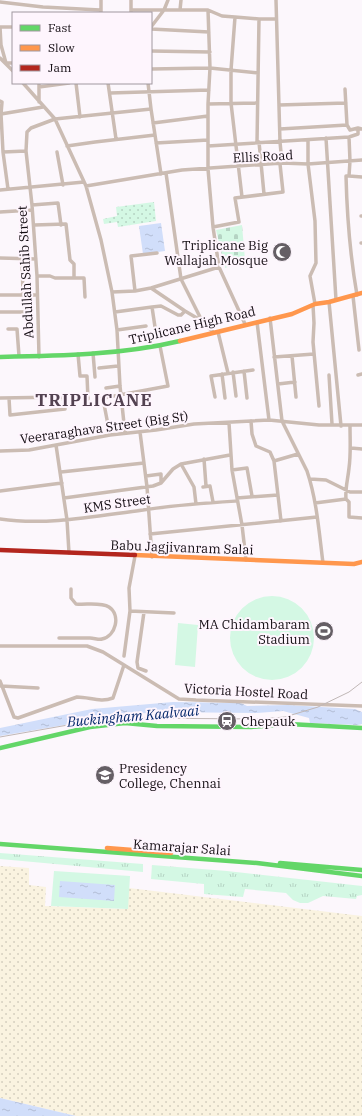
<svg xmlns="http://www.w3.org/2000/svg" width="362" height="1116" font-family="'IBM Plex Serif',serif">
<defs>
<pattern id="grass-dots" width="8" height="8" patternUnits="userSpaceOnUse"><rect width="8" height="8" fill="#d4f8e4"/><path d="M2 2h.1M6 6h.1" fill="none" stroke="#b5d3c3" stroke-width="1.8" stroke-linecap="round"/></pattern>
<pattern id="sand-dots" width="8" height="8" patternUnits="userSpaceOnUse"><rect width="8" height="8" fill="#faf3e0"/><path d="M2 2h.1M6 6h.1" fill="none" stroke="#d5cfbf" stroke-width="1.8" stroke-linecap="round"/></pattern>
<pattern id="cemetery-stones" width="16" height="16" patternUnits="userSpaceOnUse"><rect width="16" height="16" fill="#d4f8e4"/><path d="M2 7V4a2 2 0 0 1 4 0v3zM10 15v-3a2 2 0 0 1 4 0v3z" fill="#b5d3c3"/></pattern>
<pattern id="park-tufts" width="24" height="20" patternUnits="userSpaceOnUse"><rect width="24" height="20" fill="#d4f8e4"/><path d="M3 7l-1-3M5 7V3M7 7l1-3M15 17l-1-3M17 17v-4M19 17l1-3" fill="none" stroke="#b5d3c3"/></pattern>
<pattern id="water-ripples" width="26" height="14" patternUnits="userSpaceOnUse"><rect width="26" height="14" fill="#d1defa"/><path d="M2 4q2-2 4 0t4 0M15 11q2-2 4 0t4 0" fill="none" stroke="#b3bdd5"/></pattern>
</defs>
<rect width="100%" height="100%" fill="#fcf7fc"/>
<path fill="url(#grass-dots)" d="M154,202L156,221L118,227L117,222L104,224L103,219L117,216L116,207Z"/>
<path fill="url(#sand-dots)" d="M0,866L29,868V885L46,887L45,906L127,909L129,888L362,916V1116H76L0,1098Z"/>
<path fill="url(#cemetery-stones)" d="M242,225L245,260L225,268L216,230Z"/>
<path fill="url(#park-tufts)" d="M0,853L143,864V872L0,859Z
M152,865L227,871L362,886V895L357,896L356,899L323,896L308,903H300L293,900L286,893L245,889L243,897L204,894V884L151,879Z"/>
<path fill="#d4f8e4" d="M230 638a42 42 0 1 1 84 0a42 42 0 1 1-84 0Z
M178,623L198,625L195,667L175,665Z
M54,871L130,876L128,909L51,906Z"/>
<path fill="url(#water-ripples)" d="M161,223L165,251L143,254L139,226Z
M173,702L241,703L247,706L288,705L355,709L362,712V724L358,725L310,723L309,718L283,711L257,713L159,712L123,715L0,736V728L92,709Z
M60,881L115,885L114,901L59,897Z
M0,1098L76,1116H0Z"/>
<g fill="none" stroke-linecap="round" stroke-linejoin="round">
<path stroke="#cbbcb3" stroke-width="3.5" d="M101,0V13
M131,0V13
M276,0L280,142L282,163
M0,2L43,7L100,10
M131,10H208L222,16L235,17L259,19H276
M180,10L181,0
M208,10L210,68L208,104V169L213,227L219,267L245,324
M235,17L231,70V103L242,197
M13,27H0L1,45L6,63H13
M151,27L164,10L168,0
M151,29L209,32
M151,51L210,52
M0,58L13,71
M151,69L210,68L258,73
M23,83L55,119L86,186L101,240L112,292L117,330L120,386L125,433
M76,83L80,117
M108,83L116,139
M148,83L151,109L161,174
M39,87L69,83
M345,89L347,125L350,130L358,128L362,129
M110,93L209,90
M0,101L2,102L1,114
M39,102V83
M208,104L257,103
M279,105L346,103
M153,123L208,116
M280,129L347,125
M349,137L350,161L349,176H346C347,216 350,255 357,295
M326,138L336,300
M308,140V164L315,221L316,263L310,276L315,304
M259,142L264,194
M156,143L208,140
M257,143L259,19
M67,146L95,142L155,135
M208,146L349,137L358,134V128
M3,152L26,151
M57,152L63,185
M166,173L181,279L202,321L214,333
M349,176L362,177
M86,186L182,170L282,163L308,164L362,160
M8,189L3,152L1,114L43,107
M0,190L84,182
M32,205L58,203L61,225
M0,212L32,210
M361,216H362
M34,225L66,224L70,260L74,264V278
M213,227L239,222L235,198L283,192L280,164
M361,243H362
M0,258L36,259
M22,258L23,295
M37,276H50L55,278H84L85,297
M151,288L185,311L202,321
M135,291L131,256L157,253
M112,292L135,291L151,288L219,267
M0,295H37
M353,296L359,350
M329,302L341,426
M313,305L314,323L313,342L319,406
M152,307L161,306L178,315H181L185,311
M0,312H26
M115,312L152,307L155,327
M270,318L282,421L307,471C317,501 319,532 323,563
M257,322L269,420
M8,329H17L19,356
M117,330L146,326
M218,332L228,373
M93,353L95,377
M78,354L80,376H87L88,399
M292,356L296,397
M39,357L37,276L32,205L26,151L27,132L31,128L55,119L151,109
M274,357L314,354
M99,368L118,366
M244,371L247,398
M233,372L236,396
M222,374L225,398
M329,375L332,424
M358,375L362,374
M278,384L295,382
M106,388L120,386
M215,397L211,376L253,370
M0,398L63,397L65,409L10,415L9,398
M98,399L168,386L160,346
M103,399L110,435
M251,421L252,434L256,446L270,452L274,461L281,521
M229,423L232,470L242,525L246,560
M350,426C350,440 351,454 349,468C348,479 345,488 346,499L349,502V517L362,518
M140,432L147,487L152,557
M56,445L67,520L69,553
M351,448L362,449
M0,451L29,450L110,435L156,430L194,424L269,420L319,425H362
M204,459L206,486
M274,461L298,454
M181,464L194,487L196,504
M232,470L247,468L252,496
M61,472L144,463
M146,476L161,474V483
M310,479L326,480L350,492H362
M203,487L210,486L213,502
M0,491L62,483
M64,498L153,486L161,483L173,469L181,464L230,455
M237,498L278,495
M315,503L346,499
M0,519C47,526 96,516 143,510C174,505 206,503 237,501
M150,534L317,517
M135,556L129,588L130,611L174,613
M144,612L137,662L138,668L146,671
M59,638C69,638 80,638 90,638C94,638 99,640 102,639C116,636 121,615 109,607C101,602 86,605 76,604L71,598V589
M0,646H87L103,652L179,699L196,700L362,706
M124,656L130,611
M0,681L14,717L18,718L77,697C90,697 100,703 113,698L124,665
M1,686L38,688"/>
<path stroke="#63d668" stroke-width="4.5" d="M0,357C60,356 121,355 180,341
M0,748L90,727L125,723L157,726L251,727L289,724L362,728
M0,844L257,863L362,876
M280,863L362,870"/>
<path stroke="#ff974d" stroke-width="4.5" d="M180,341L292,314L315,304L329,302L362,293
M135,555L354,564L362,562
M107,848L171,853"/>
<path stroke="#b3261e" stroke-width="4.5" d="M0,550L135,555"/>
<path stroke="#c0b7b6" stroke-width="1" d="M0,737L85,722L121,718L260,719L285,717L318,707L349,692L362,682"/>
</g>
<defs>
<g id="mosque-disc" transform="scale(1)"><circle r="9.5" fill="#655f65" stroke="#fef5fd"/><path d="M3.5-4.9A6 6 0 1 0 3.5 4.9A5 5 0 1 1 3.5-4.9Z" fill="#fff"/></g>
<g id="stadium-disc" transform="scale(1)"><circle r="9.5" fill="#655f65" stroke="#fef5fd"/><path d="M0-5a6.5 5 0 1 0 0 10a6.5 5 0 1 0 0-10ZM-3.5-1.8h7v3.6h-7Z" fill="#fff"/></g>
<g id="station-disc" transform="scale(1)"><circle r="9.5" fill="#655f65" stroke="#fef5fd"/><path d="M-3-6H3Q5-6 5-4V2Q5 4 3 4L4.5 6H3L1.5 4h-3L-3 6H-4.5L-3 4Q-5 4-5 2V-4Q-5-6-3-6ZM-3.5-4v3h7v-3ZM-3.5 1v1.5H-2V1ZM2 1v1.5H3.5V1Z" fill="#fff"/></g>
<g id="university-disc" transform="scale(1)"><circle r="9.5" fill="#655f65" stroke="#fef5fd"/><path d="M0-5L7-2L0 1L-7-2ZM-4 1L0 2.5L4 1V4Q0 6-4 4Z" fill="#fff"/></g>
</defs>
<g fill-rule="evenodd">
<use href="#mosque-disc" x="282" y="252"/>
<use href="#stadium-disc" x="324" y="631"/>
<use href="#station-disc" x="227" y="721"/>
<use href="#university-disc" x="105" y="775"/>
</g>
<g text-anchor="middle" stroke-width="4" stroke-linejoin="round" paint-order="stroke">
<g font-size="13" fill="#140d13" stroke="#fef5fd">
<text transform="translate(263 156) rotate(-3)" y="5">Ellis Road</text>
<text transform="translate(25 272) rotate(-93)" y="5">Abdullah Sahib Street</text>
<text transform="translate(192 325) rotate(-13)" y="5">Triplicane High Road</text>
<text transform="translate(104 427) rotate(-8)" y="5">Veeraraghava Street (Big St)</text>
<text transform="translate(117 503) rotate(-8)" y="5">KMS Street</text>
<text transform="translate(182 547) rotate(2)" y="5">Babu Jagjivanram Salai</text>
<text transform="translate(246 691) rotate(3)" y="5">Victoria Hostel Road</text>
<text transform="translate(182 847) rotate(4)" y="5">Kamarajar Salai</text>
</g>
<g font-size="13" fill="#140d13" stroke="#fef5fd" text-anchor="end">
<text x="268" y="250">Triplicane Big<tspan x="268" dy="15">Wallajah Mosque</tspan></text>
<text x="310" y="629">MA Chidambaram<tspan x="310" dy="15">Stadium</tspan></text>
<text x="241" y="726" text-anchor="start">Chepauk</text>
<text x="119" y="773" text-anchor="start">Presidency<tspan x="119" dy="15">College, Chennai</tspan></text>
</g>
<g font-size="14" font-style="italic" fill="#022569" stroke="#fef5fd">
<text transform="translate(133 716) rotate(-5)" y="5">Buckingham Kaalvaai</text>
</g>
<g font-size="17" font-weight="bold" letter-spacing="1" fill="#534251" stroke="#fef5fd">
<text x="94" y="406">TRIPLICANE</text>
</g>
</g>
<rect x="12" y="12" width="140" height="72" fill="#fef5fd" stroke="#a0989f"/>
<rect x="20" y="25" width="20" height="6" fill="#63d668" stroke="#a0989f"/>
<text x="48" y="32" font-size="12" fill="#140d13">Fast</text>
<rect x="20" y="45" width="20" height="6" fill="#ff974d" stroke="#a0989f"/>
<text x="48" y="52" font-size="12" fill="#140d13">Slow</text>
<rect x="20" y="65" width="20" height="6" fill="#b3261e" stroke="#a0989f"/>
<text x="48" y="72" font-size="12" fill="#140d13">Jam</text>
</svg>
